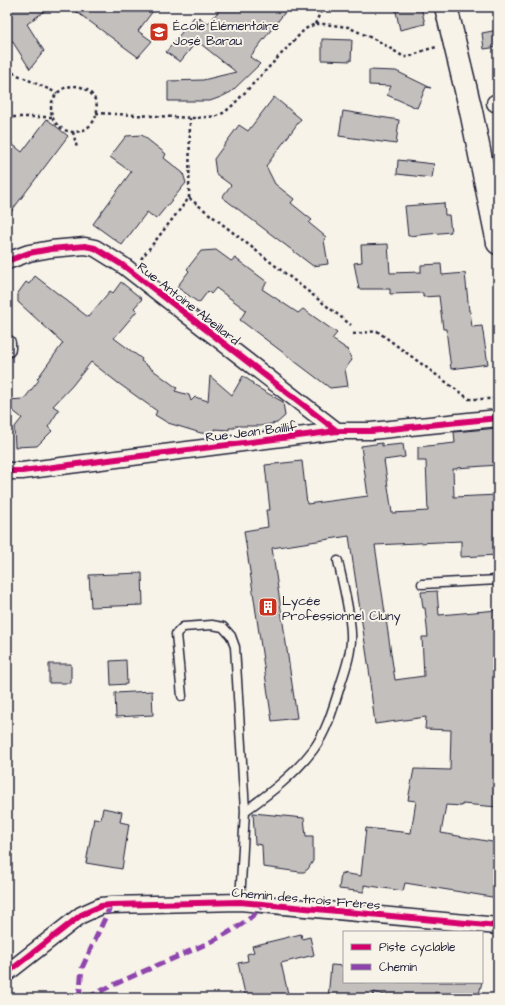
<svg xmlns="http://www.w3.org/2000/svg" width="505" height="1005" font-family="'Architects Daughter',sans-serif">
<rect width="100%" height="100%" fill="#f7f3e8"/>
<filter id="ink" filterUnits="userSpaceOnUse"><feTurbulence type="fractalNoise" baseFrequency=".025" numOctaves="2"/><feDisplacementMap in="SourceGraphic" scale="8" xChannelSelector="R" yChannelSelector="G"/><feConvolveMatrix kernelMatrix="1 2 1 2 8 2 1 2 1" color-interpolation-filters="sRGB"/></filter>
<g filter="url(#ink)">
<path fill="#c2bfbd" stroke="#22223b" d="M12,7H50L27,24L44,51L30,69L7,33V11Z
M70,7H156L138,31L152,41L138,57Z
M222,7H289L250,57L260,64L231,92L221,97L210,101H168V81L203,80L236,72L197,41L180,62L166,52L194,17L197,20L199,17L208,24Z
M395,7H421L425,24L400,30Z
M498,30V47L484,49L482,33Z
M322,39L352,40L351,61L322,60Z
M369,70L396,71L431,88L426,87L417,108L387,95L391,86L369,85Z
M274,97L301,119L266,166L275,184L294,199L291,203L312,220L309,223L326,237L324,240L328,264L313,266L222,197L231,185L216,174L214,159L239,125L248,131Z
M343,111L399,120L396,144L339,136Z
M47,119L68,136L7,217V140L22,152Z
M142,135L166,154L164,158L183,173L186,183L156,219L147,212L122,245L93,224L131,172L110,157L126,136Z
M398,160L434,164L432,178L397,174Z
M444,203L445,215H449L451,232L408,236L405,206Z
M388,244L390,273L421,272V265L441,264L442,275L465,273L469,311H470L472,327L482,326L488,364L451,369L446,329H443L439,296L423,297V293L390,294V289H359L354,263L362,262L361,245Z
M216,250L231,261L235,258L267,282L262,289L298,313L303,309L337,333L332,339L344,347L345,349H347L352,360L345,369L348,386L330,388L240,320L246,310L216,288L211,294L208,291L199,303L177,287L189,271L187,269L201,251Z
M35,276L88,317L110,291L113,293L121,282L142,299L134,308L137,311L114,338L142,359L141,361L177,388L175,391L189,395L191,401L195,397L208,401L210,376L232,395L243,376L253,383V385L283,402L285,416L277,423L260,426H235V428H229V430L214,429V434L201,433L168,423L155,415L157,411L118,383L91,362L72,386L53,406L59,410L48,427L52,431L37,446L15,447L14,428L22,418L7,406V400L24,399L39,380L37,379L63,343L18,302V293L26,282L29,284Z
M498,428V465L457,468V469H453L454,497L498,495V555L461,557V541L375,545L395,680L424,676L422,637H428L425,608H423L421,592L437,591L439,615L498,610V807L462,804V806L446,805L441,833L498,843V898L405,883L403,891L364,885V892L339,889L341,873L361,876L366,828L411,833L416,801L408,800L414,769L450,770L451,730L425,729L426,717L375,724L370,683H371L349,536L272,548L297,718L272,721L244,531L268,527L266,510H270L265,465L302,461L307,504L368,496L361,446L382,443V446L403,444L405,457L384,460L392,513L428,511L426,461H418V447L455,443L454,432Z
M142,573L143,605L91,607L89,575Z
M126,660L127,684L111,685L110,661Z
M49,664H71V683H49Z
M152,691L153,715L116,717L115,693Z
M103,808L122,812L120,822L129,824L122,869L86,863L94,818L101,819Z
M253,813L304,818L306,836H313V861L308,869L304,872H300L263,867L262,845L255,844Z
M301,934L302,939L310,937L314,955L281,963L289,998H246L238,963L248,961L247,954L254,952L252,946Z
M331,965L344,966V982H482L478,998H458L435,992L434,998H395L374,992L373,998H328Z"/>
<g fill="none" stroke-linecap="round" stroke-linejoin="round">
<g stroke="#22223b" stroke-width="11">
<path id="service" d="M422,584L498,580
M182,696L176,634L183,627L212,625L223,627L231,636L235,647L245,811L240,902
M245,811C270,793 294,775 313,750C327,731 334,706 341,683C346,668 352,650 351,633C350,609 343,585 338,561"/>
</g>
<g stroke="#22223b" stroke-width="19">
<path id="minor" d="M495,103H498
M7,261L29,253L51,249L85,246L95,248L124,266L337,431
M7,343V349
M7,471H22L337,431H371L498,418
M7,973L81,915L101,906L111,905L240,902L498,926"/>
</g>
<g stroke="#22223b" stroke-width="25">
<path id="secondary" d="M446,7L471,111L498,243"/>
</g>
<path stroke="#22223b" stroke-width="2.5" stroke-dasharray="3 3" stroke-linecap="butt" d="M315,24L323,7
M7,70L57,93
M51 109a23 23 0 1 1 46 0a23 23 0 1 1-46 0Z
M96,113L194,118L208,117L217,116L225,112L233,105L305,29L315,24H324L348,27L380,42L404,57H409L425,50L437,47
M7,117H52
M73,132L77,148
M189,198L190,118
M141,259L189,198L351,325
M353,334L377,331L469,399H488L498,398"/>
<use href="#service" stroke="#f7f3e8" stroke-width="8"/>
<use href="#minor" stroke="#f7f3e8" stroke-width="16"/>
<use href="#secondary" stroke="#f7f3e8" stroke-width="22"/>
<path stroke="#8e44ad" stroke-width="5" stroke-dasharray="10 5" stroke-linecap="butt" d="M79,998L82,968L111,905
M87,998C117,982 150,969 181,955C211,942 243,929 264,904"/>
<g stroke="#f7f3e8" stroke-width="8">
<path id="cycleway" d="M7,261L29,253L51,249L85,246L95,248L124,266L337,431
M7,471H22L337,431H371L498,418
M7,973L81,915L101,906L111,905L240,902L498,926"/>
</g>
<use href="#cycleway" stroke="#d6006c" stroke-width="6"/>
</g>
</g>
<defs>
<g id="school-square" transform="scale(1)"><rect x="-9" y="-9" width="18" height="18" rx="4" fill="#c8321e" stroke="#f7f3e8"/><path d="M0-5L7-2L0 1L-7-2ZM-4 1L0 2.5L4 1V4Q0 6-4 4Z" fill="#fff"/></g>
<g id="building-square" transform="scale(1)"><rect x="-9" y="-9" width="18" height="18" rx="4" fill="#c8321e" stroke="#f7f3e8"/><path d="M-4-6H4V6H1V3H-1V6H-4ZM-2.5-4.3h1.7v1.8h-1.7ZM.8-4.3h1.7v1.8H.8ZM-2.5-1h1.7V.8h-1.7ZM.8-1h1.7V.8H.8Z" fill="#fff"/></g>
</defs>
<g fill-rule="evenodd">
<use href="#school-square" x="159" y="32"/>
<use href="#building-square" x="268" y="607"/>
</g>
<g text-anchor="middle" stroke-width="4" stroke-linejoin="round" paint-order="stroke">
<g font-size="13" fill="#22223b" stroke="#f7f3e8" text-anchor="start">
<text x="173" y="30">École Élémentaire<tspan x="173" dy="15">José Barau</tspan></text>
<text x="282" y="605">Lycée<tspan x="282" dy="15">Professionnel Cluny</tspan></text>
</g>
<g font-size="13" fill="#22223b" stroke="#f7f3e8">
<text transform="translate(189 303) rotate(38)" y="5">Rue Antoine Abeillard</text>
<text transform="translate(251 431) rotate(-7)" y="5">Rue Jean Baillif</text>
<text transform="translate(306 898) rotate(5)" y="5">Chemin des trois Frères</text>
</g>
</g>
<rect width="505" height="1005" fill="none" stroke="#f7f3e8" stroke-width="24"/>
<rect x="12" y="12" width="481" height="981" fill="none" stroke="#22223b" stroke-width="1.5" filter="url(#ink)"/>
<rect x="343" y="931" width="140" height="52" fill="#f7f3e8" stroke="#a29fa3"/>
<rect x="351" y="944" width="20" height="6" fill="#d6006c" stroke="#a29fa3"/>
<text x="379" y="951" font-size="12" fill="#22223b">Piste cyclable</text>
<rect x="351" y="964" width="20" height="6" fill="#8e44ad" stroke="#a29fa3"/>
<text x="379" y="971" font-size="12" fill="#22223b">Chemin</text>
</svg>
